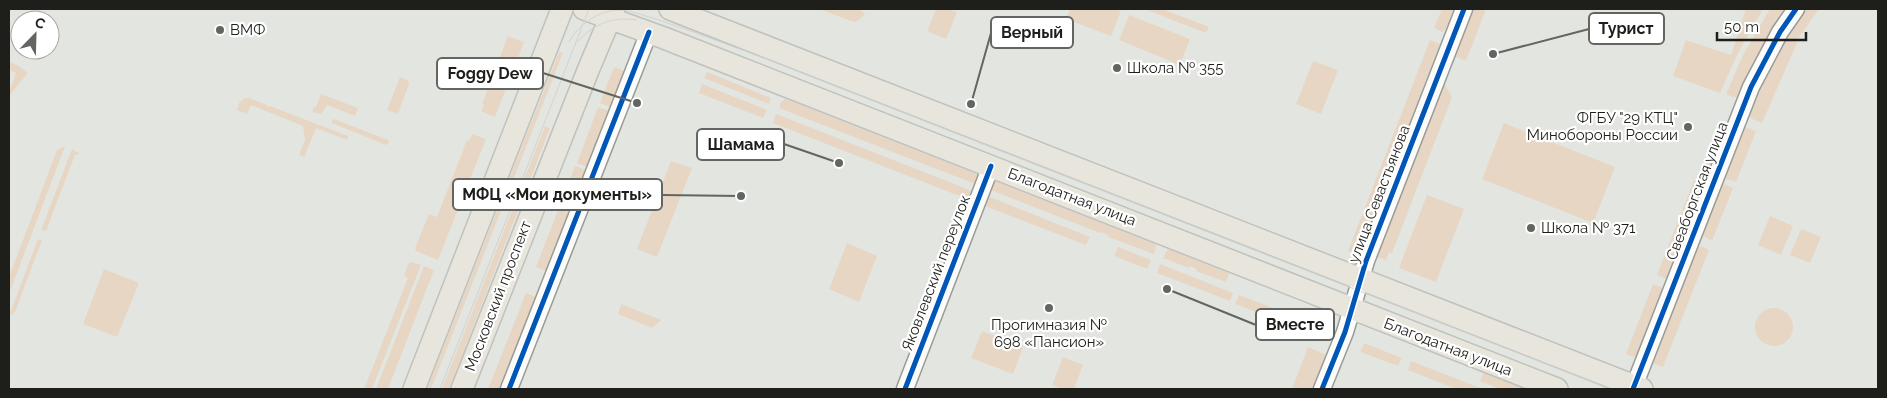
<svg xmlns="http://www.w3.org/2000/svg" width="1887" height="398" font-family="Raleway,sans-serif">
<rect width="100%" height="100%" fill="#e3e6e0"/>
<path fill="#e7d6c4" d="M819,9H859L865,14L859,20L854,22Z
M936,9H948L957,12L946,39L927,31Z
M1070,9H1115L1121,11L1111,36L1066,19Z
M1144,9H1162L1209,27L1206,33Z
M1442,9H1454L1446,29L1442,32L1434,28Z
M1472,9H1486L1466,61L1454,56Z
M1746,9H1763L1738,53L1720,93L1673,76L1686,40L1731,55Z
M1770,9H1785C1766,36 1751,66 1737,97H1733L1726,94L1743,55Z
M1807,9H1819L1800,36L1762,123L1748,117C1763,78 1782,43 1807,9Z
M1129,15L1190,39L1180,65L1119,40Z
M508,36L524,42L495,117L481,111L484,105L482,104Z
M1430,40L1440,44L1358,255L1348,251Z
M559,52L563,53L431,389H427Z
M1313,61L1338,70L1321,114L1296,104Z
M9,62L19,66L28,73L9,96V91L16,73L9,70Z
M614,67L627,72L613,108L600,103Z
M707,72L771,98L769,104L704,78Z
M400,77L408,80L409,84L398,114L387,110Z
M1444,83L1452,97L1392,253L1389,252L1386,260L1376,257Z
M702,84L767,110L763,118L699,93Z
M321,94L358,108L355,116L327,105L321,114L312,112L314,107H316Z
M245,98H249L267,105V107L270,106L348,136L347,140L316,128L304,157L299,155L305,140L303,126L251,105L247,114L237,110L239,103Z
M785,99L980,175L978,185L779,108L781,102Z
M598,107L612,112L590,168L577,163Z
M776,114L975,192L972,201L773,123Z
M334,119L388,140L389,143L386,145L332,123V120Z
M1504,123L1615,167L1593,223L1482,179Z
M1721,125L1723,126L1725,130L1711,165L1708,167L1705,163L1718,128Z
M545,126L550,128L449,389H442Z
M1744,127L1756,131L1736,182L1724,178Z
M472,134L486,139L438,260L416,251L415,248L429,214L437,217L467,140L469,141Z
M65,146L9,294V277L57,150Z
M72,149L80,154L75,155L46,231L41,230Z
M671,161L692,168L657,257L637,249Z
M575,166L589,171L549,272L536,267Z
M994,180L1155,244L1156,248L1154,254L1108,237L1109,235L1101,232L1100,233L988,189Z
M1694,180L1704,184L1667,279L1657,275Z
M1724,184L1733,188L1712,241L1702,235L1721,185Z
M985,195L1090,237L1086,245L982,205Z
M1427,195L1464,209L1436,282L1399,268Z
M1770,216L1793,226L1781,255L1758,245Z
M1801,229L1821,237L1810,263L1790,255Z
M38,239L42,240L15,312L9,316Z
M847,243L877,256L859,302L829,289Z
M1701,246L1709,250L1663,367L1652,363L1697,248Z
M1118,247L1151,260L1147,269L1114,256Z
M1168,249L1229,273L1226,282L1196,271L1197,269L1190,266L1189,268L1163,258Z
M411,262L421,265L372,389H364L408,278L404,276L408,264Z
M1160,264L1233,293L1230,301L1157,273Z
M424,266L434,270L388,389H376Z
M104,269L139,283L117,337L83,324Z
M1653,284L1663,288L1636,358L1626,354Z
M526,293L539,298L502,389H488Z
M1239,295L1310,322L1307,331L1235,304Z
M621,304L661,320L652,328L618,314Z
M1755 327a19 19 0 1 1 38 0a19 19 0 1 1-38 0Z
M982,331L1023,347L1013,374L971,358Z
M1364,343L1402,358L1398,366L1360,352Z
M1308,347L1327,355L1314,389H1292Z
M1063,357L1083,365L1074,389H1062L1052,385Z
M1411,361L1483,389H1456L1408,370Z
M1484,372L1528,389H1500L1480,381Z"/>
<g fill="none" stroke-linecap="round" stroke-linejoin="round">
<g stroke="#999b97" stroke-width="19">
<path id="minor" d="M509,389L649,32
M905,389L991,166
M1322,389L1345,332L1366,261L1464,9
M1633,389L1751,87L1780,32L1796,9"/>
</g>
<g stroke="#bfc1be" stroke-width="24">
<path id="major" d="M584,9L664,38L1557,389
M670,9L1642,389
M414,389L562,9
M462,389L589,68L614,9"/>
</g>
<use href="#minor" stroke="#fbfbfa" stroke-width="16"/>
<use href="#major" stroke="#e8e6dc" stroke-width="21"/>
<path stroke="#d2d2d1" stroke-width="1" d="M578,41C594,24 613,16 636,20
M569,42C579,24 598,11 618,10C631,10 644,16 656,19C692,31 728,45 764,58L1610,389
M440,389L589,9"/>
<g stroke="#fff" stroke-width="8">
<path id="cycleway" d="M509,389L649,32
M905,389L991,166
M1322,389L1345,332L1366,261L1464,9
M1633,389L1751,87L1780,32L1796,9"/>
</g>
<use href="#cycleway" stroke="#0057b8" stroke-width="5"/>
</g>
<g fill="#636560" stroke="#fff" stroke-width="2">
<circle cx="220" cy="30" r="5"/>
<circle cx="1117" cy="68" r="5"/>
<circle cx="1688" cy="127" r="5"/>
<circle cx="1531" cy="228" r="5"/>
<circle cx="1049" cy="308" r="5"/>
</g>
<g text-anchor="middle" stroke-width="4.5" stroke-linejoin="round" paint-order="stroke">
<g font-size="15" fill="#1e1f1b" stroke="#fff" text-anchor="start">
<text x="230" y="35">ВМФ</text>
<text x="1127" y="73">Школа № 355</text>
<text x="1678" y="123" text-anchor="end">ФГБУ "29 КТЦ"<tspan x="1678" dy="17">Минобороны России</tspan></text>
<text x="1541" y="233">Школа № 371</text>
<text x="1049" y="330" text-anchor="middle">Прогимназия №<tspan x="1049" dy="17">698 «Пансион»</tspan></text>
</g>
<g font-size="15" fill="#1e1f1b" stroke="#fff">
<text transform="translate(1697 191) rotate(-69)" y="5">Свеаборгская улица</text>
<text transform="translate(1379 194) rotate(-69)" y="5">улица Севастьянова</text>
<text transform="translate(1072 197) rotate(21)" y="5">Благодатная улица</text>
<text transform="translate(936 273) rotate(-69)" y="5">Яковлевский переулок</text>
<text transform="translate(498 296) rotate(-69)" y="5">Московский проспект</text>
<text transform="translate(1448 347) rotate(21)" y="5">Благодатная улица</text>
</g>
</g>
<path fill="none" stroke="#636560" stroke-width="2" d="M1493 54L1589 29M971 104L991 33M637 103L543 73M839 163L784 144M741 196L662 195M1167 289L1256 325"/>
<g fill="#636560" stroke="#fff" stroke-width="2">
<circle cx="1493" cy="54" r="5"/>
<circle cx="971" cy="104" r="5"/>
<circle cx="637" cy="103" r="5"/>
<circle cx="839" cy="163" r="5"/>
<circle cx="741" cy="196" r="5"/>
<circle cx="1167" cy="289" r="5"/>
</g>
<g fill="#fff" stroke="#636560" stroke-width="2">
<rect x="1589" y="13" width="75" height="31" rx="5"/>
<rect x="991" y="17" width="82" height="31" rx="5"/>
<rect x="437" y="58" width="106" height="31" rx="5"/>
<rect x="697" y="129" width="87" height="31" rx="5"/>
<rect x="453" y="179" width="209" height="31" rx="5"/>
<rect x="1256" y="309" width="78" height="31" rx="5"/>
</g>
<g font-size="16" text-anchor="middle" font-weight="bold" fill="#1e1f1b">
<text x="1626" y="34">Турист</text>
<text x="1032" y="38">Верный</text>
<text x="490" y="79">Foggy Dew</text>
<text x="741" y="150">Шамама</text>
<text x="557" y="200">МФЦ «Мои документы»</text>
<text x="1295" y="330">Вместе</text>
</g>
<rect width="1887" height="398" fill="none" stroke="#1e1f1b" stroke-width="20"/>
<g transform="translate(35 35) rotate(23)"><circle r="24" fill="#ffffff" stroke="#a5a5a4"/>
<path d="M0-4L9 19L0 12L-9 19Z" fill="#636560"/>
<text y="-8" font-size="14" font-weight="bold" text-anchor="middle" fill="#1e1f1b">С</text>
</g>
<path d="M1717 32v8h89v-8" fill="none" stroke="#1e1f1b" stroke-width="2.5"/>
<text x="1724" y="32" font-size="15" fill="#1e1f1b" stroke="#ffffff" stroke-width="4" paint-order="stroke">50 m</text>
</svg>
